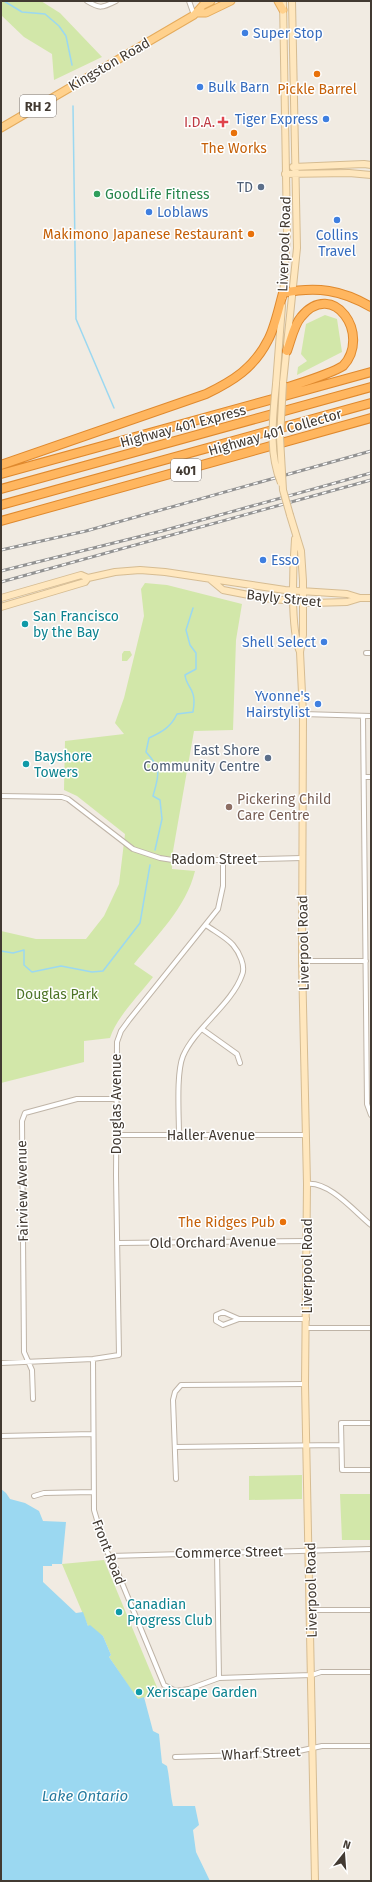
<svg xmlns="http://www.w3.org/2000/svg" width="372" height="1882" font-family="'Fira Sans',sans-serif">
<rect width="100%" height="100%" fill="#f1ebe2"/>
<path fill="#d2e7a9" d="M1,1H41L60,13L102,57L54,80L52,54L24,37L1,15Z
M325,315L337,319L342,352L297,375L298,367L307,361L301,354L306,324Z
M145,583L167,585L242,604L236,640L233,730L194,731L173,851L172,869L195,871C186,908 157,935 134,964L153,977C140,994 116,1018 110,1038L84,1041V1062L1,1083V931L36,939H86L104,916L119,884L125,834L77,796L64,790L65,741L124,734L115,723L124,698L144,616L141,589Z
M124,651H130L132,655L127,661H122V654Z
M302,1475V1499L249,1500V1476Z
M340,1494H371V1540H342Z
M104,1560L159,1692L138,1700L109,1657L111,1655L103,1636L88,1626L62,1564Z"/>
<path fill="#9bd8f1" d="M1,1489L6,1493L10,1499L25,1503L39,1511L43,1521L66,1522L62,1564H52V1566H43V1582L76,1613L83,1612L88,1626L90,1625L103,1636L111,1655L109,1657L138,1699L144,1697L153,1731L159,1734L162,1763L167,1766C170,1780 170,1793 173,1806H195L199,1825L193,1830L196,1852L210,1881H1Z"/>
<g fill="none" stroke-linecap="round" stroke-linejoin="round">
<path stroke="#9bd8f1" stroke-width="1.5" d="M4,1L22,12L45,14L59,26L66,36L72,65
M73,106L76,319L114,408
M155,850L162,819L160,800L153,796C159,775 162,769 146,752L149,738C162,732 171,727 177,714L193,712C194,706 195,700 193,694C191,687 186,684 185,675L196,669V653L190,645L186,630L193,608
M1,951L13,953L24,950V965L32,972L61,966L92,972L103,971L140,923L150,865"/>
<g stroke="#bfb4a7" stroke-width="6">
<path id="street" d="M87,1C100,9 102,8 116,1
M189,1L194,15
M366,653H371
M303,714L371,716
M363,716L367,1104L371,1115
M364,777H371
M1,796L62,797L68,799L133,849L160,858L179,861L302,858
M302,961H366
M202,1029L237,1054L240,1063
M116,1135H306
M179,1135C179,1115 176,1073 183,1056C195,1028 232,1004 242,975C246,966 239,952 233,945C226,937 214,931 206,925
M307,1184C329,1181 355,1212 371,1225
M118,1243L307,1241
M239,1319L223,1312L216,1315V1321L223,1325L239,1319H307
M307,1328H371
M93,1359L94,1510L106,1550L115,1566L164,1685L176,1691L189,1689L219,1678L312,1675L321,1672H371
M1,1363L93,1359L119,1355L116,1175L117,1042L121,1031L129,1020L218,909L223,886V860
M33,1399L32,1370L24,1352L22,1121L25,1113L77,1099H115
M371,1423H341L342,1470H371
M1,1436L93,1434
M175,1447L340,1445
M176,1479L173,1400L175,1392L181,1385L305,1384
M34,1496L44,1493L93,1492
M217,1552L219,1678
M110,1556L371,1549
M311,1610H371
M175,1757L285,1754L322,1746H371"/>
</g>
<g stroke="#d6bc92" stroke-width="8">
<path id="secondary" d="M283,1L287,232L283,297
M293,167L364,164L371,165
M285,174L349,173L371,175
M283,383L297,248L292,1
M276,384L282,306
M290,515L301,551L303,581V635L300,652L303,714L302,961L307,1184L305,1384L315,1881
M295,539C293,565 290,629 300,652
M211,580L223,590L264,598L311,603L347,602L360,598H371
M1,598L81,575L88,578L115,572L140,570L165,572L285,590L347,594L360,598
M1,607L85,582L88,578"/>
</g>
<g stroke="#e5ab5c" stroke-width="9">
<path id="primary" d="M278,1L283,10
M197,13H206L231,1
M1,128L194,15L203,5L211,1"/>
</g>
<g stroke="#df892e" stroke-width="10">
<path id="highway" d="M277,391C293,385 329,375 343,366C372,335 333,278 301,317C294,325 291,340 287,351
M1,465L206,394C233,381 254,368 268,340C275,327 279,307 283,293C317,286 342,290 371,307
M1,474L371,372
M1,489L371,387
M1,505L371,403
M1,521L371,418"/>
</g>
<use href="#street" stroke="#fff" stroke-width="4"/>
<use href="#secondary" stroke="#ffe7be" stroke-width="6"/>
<use href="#primary" stroke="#ffd18d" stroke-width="7"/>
<use href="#highway" stroke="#ffb65f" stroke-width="8"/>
<g stroke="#929292" stroke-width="3">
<path id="rail" d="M1,550L86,531L371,451
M1,571L162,531L371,473
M1,582L371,480"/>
</g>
<use href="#rail" stroke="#fff" stroke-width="1.5" stroke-dasharray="4.5" stroke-linecap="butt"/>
<g stroke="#d6bc92" stroke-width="8" stroke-linecap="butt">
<path id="secondary-bridge" d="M283,383L280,438L283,490L290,515
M276,384C273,417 268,452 281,483"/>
</g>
<use href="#secondary-bridge" stroke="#ffe7be" stroke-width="6"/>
</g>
<g fill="#3f7fe0" stroke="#fff" stroke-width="1.5">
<circle cx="245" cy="33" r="4"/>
<circle cx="200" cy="87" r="4"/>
<circle cx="326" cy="119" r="4"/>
<circle cx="149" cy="212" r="4"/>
<circle cx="337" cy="220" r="4"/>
<circle cx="263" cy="560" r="4"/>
<circle cx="324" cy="642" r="4"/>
<circle cx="318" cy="704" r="4"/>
</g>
<g fill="#e8710a" stroke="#fff" stroke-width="1.5">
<circle cx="317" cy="74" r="4"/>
<circle cx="234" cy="133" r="4"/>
<circle cx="251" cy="234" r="4"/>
<circle cx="283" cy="1222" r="4"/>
</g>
<path fill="#e0444e" stroke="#fff" stroke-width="1.5" d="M221 116h4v4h4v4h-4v4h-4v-4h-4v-4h4z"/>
<g fill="#5c6f8a" stroke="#fff" stroke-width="1.5">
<circle cx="261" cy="187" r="4"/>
<circle cx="268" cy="758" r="4"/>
</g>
<circle fill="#2e9e5b" stroke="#fff" stroke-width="1.5" cx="97" cy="194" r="4"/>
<g fill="#0f9aa8" stroke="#fff" stroke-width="1.5">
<circle cx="25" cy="624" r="4"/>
<circle cx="26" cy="764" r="4"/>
<circle cx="119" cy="1612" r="4"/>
<circle cx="139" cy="1692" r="4"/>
</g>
<circle fill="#8d6e63" stroke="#fff" stroke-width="1.5" cx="229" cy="807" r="4"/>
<g text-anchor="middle" stroke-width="3" stroke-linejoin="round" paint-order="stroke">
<g fill="#fff" stroke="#7b7570" stroke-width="1">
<rect x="20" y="95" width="36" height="22" rx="3"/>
<rect x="171" y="459" width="30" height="22" rx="3"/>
</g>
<g font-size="13" font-weight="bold" fill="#423a32">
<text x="38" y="111">RH 2</text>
<text x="186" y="475">401</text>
</g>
<g font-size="14" fill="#366cbe" stroke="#fff" text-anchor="start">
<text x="253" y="38">Super Stop</text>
<text x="208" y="92">Bulk Barn</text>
<text x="318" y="124" text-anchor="end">Tiger Express</text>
<text x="157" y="217">Loblaws</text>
<text x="337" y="240" text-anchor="middle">Collins<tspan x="337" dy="16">Travel</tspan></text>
<text x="271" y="565">Esso</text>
<text x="316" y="647" text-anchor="end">Shell Select</text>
<text x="310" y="701" text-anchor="end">Yvonne's<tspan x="310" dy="16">Hairstylist</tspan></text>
</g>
<g font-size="14" fill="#423a32" stroke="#fff">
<text transform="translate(109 64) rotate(-30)" y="5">Kingston Road</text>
<text transform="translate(284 244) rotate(-88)" y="5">Liverpool Road</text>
<text transform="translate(183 426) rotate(-15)" y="5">Highway 401 Express</text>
<text transform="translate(275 432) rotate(-16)" y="5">Highway 401 Collector</text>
<text transform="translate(284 598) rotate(6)" y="5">Bayly Street</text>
<text x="214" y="864">Radom Street</text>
<text transform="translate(303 943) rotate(-91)" y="5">Liverpool Road</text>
<text transform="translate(116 1104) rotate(-90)" y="5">Douglas Avenue</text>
<text x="211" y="1140">Haller Avenue</text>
<text transform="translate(22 1191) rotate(-91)" y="5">Fairview Avenue</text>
<text transform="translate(213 1242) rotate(-1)" y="5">Old Orchard Avenue</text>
<text transform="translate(307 1266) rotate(-90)" y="5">Liverpool Road</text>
<text transform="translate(109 1552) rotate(69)" y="5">Front Road</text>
<text transform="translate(229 1552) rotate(-1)" y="5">Commerce Street</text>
<text transform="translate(311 1590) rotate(-91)" y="5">Liverpool Road</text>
<text transform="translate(261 1753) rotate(-3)" y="5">Wharf Street</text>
</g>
<g font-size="14" fill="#c56008" stroke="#fff">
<text x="317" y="94">Pickle Barrel</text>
<text x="234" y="153">The Works</text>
<text x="243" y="239" text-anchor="end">Makimono Japanese Restaurant</text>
<text x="275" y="1227" text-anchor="end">The Ridges Pub</text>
</g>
<g font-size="14" fill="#be3a42" stroke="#fff" text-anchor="end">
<text x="215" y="127">I.D.A.</text>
</g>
<g font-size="14" fill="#4e5e75" stroke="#fff" text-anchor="end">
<text x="253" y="192">TD</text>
<text x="260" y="755">East Shore<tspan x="260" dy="16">Community Centre</tspan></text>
</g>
<g font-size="14" fill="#27864d" stroke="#fff" text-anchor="start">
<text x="105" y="199">GoodLife Fitness</text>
</g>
<g font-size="14" fill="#0d838f" stroke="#fff" text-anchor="start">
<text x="33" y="621">San Francisco<tspan x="33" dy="16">by the Bay</tspan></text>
<text x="34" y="761">Bayshore<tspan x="34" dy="16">Towers</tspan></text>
<text x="127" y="1609">Canadian<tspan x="127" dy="16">Progress Club</tspan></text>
<text x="147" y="1697">Xeriscape Garden</text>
</g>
<g font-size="14" fill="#785e54" stroke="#fff" text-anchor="start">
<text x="237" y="804">Pickering Child<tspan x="237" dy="16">Care Centre</tspan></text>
</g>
<g font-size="14" fill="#4d7426" stroke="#fff">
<text x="57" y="999">Douglas Park</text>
</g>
<g font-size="15" font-style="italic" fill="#287b9f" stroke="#fff">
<text x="85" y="1801">Lake Ontario</text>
</g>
</g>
<rect width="372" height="1882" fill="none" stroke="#423a32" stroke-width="4"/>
<g transform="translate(344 1854) rotate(17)" stroke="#ffffff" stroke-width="3" paint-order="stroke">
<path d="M0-3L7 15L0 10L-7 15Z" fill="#423a32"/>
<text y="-6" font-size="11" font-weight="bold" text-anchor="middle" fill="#423a32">N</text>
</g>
</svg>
